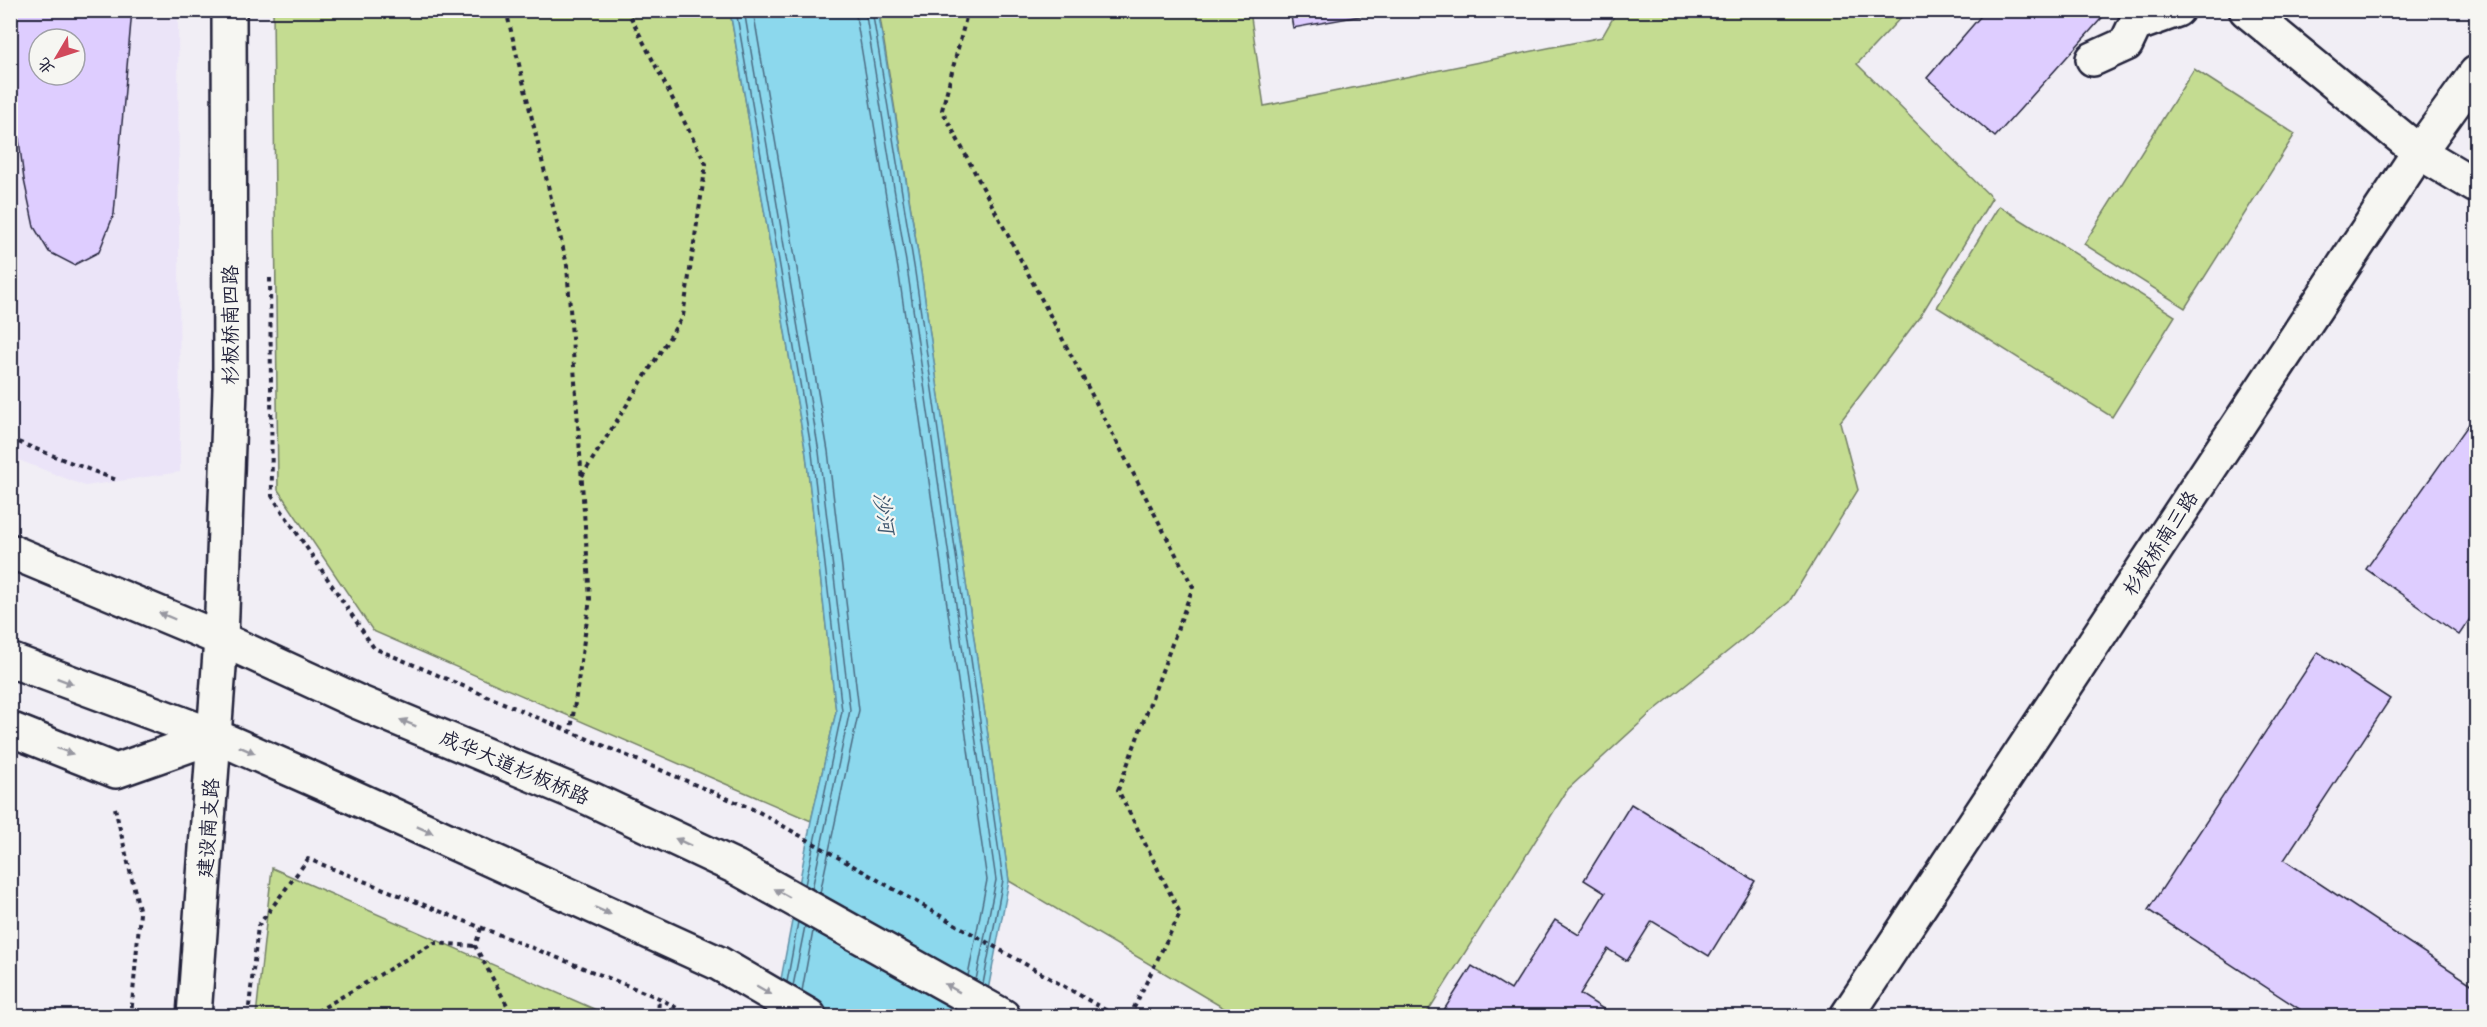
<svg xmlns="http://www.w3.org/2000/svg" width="2487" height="1027" font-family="'Patrick Hand','LXGW WenKai TC',sans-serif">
<rect width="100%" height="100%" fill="#f1eef5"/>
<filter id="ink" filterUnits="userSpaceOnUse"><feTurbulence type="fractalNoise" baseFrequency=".0167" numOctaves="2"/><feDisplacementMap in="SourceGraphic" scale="12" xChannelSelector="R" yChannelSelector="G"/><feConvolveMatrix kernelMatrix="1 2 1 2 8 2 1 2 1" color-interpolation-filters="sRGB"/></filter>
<g filter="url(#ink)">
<path fill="#ebe4f8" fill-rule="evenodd" d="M10,11H178L180,472L85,486L11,457ZM39,39H75V75H39Z"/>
<path fill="#c4dc91" stroke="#737f66" stroke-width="1.5" d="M273,11H730L806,454L836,712L811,821L373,631L278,490Z
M879,11H1250L1264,106L1602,37L1617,11H1907L1857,64L1992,198L1921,315L1840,422L1858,490L1789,602L1651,713L1568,789L1425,1016H1237L1009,881L921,272Z
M2194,69L2295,134L2185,308L2084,244Z
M1999,206L2175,316L2112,417L1937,307Z
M272,868L610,1016H256Z"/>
<path fill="#8cd8ed" stroke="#628fa6" stroke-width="1.5" d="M730,11H878L921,272L1009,881L983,1016H774L811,821L836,712L806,454Z"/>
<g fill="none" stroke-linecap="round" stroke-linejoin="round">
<path stroke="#4c6b82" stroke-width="1.5" d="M736,10L812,453L842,711L805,885
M744,10L819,452L850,710L812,889
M753,10L828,451L859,710L820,893
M855,10L899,275L987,880L968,976
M865,10L908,274L996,880L976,980
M872,10L915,272L1003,880L983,984
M787,982L798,922
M793,986L805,926
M802,991L813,931"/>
</g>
<path fill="#decdff" stroke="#22223b" stroke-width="1.5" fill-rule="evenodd" d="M10,10H132L114,214L99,252L74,265L49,252L34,227L24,180L10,66ZM39,39H75V75H39Z
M1290,10H1394L1293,28Z
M1986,10H2109L1995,137L1927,78Z
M2476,414V610L2459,635L2366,569Z
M2318,652L2390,699L2284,860L2476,987V1016H2310L2148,910Z
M1631,804L1755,881L1709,956L1652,921L1627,961L1608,949L1580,994L1608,1012L1606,1016H1440L1472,966L1511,990L1555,920L1579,935L1605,893L1584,880Z"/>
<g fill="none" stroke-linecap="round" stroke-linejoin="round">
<g stroke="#22223b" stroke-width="38">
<path id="minor" d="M2246,10L2419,152L2476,186
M2093,59L2126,44L2135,25L2177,10
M10,729L116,771L215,736
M194,1016L221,639L230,389L229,10
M1847,1016L2419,152L2476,73"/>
</g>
<g stroke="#22223b" stroke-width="38">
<path id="major" d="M10,551L221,639L358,702L591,799L736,867L1003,1016
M10,660L215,736L331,787L718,963L809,1016"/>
</g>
<path stroke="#22223b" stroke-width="4" stroke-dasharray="4.5 4.5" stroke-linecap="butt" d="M506,10L567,265L590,599L571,730
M968,10L942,110L1193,587L1118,790L1180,913L1130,1016
M270,278L272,496L374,648L757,811L1116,1016
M10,439L119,481
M582,476L683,316L706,164L627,10
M115,808L140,913L131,1016
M481,928L475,946L513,1016
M248,1016L258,926L308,859L659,998L691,1016
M309,1016L434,943L475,946
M658,1016L659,998"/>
<use href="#minor" stroke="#f6f6f2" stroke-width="33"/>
<use href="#major" stroke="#f6f6f2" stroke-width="33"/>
</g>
<defs><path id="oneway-solid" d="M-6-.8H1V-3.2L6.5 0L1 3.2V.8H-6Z" transform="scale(1.5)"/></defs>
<g fill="#9797a0">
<use href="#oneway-solid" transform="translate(167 616) rotate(-157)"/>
<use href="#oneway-solid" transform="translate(65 681) rotate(21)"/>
<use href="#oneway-solid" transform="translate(408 723) rotate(-158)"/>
<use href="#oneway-solid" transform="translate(247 750) rotate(24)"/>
<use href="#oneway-solid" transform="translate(65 751) rotate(21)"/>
<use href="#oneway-solid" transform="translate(425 830) rotate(24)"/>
<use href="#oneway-solid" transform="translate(683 842) rotate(-155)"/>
<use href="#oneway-solid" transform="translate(782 893) rotate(-151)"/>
<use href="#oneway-solid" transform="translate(603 911) rotate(24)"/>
<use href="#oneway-solid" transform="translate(952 988) rotate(-151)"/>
<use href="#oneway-solid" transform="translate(764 990) rotate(30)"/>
</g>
</g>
<g text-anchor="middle" stroke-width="4.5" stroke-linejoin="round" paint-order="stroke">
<g font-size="20" fill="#22223b" stroke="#f6f6f2">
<text transform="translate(230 325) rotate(-90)" y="7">杉板桥南四路</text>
<text transform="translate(2160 543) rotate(-57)" y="7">杉板桥南三路</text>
<text transform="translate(515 767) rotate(23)" y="7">成华大道杉板桥路</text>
<text transform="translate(208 828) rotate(-86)" y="7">建设南支路</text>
</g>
<g font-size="21" font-style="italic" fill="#425970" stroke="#f6f6f2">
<text transform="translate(884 513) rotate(81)" y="7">沙河</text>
</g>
</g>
<rect width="2487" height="1027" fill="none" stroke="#f6f6f2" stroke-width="36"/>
<rect x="18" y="18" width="2451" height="991" fill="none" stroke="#22223b" stroke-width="2" filter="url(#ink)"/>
<g transform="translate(57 57) rotate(231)"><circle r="28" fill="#f6f6f2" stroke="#a1a1a9" stroke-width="1.5"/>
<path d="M0-4.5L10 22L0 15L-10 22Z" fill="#d1495b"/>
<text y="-9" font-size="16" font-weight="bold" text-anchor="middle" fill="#22223b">北</text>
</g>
</svg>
